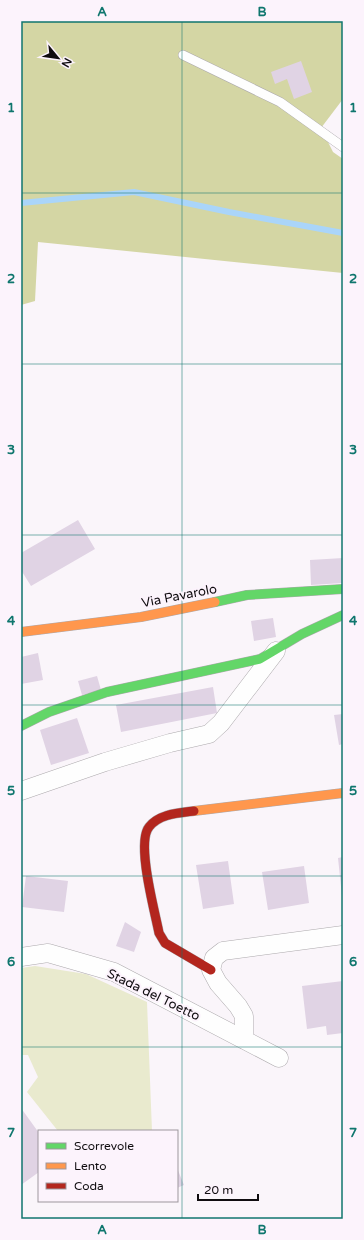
<svg xmlns="http://www.w3.org/2000/svg" width="364" height="1240" font-family="'Varela Round',sans-serif">
<rect width="100%" height="100%" fill="#faf5fa"/>
<path fill="#e9eace" d="M35,966L86,974L147,1002L152,1131H58L27,1092L38,1077L28,1055H21V968Z"/>
<path fill="#d4d6a4" d="M21,21H343V99L321,128L333,152L343,159V273L38,242L35,301L21,305Z"/>
<g fill="none" stroke-linecap="round" stroke-linejoin="round">
<path stroke="#aad5f9" stroke-width="6" d="M21,203L134,192L229,212L343,233"/>
</g>
<path fill="#e0d3e4" d="M301,61L312,92L294,99L287,79L275,84L271,72Z
M78,520L95,549L31,586L21,570V553Z
M343,558V583L311,585L310,560Z
M273,618L276,637L254,641L251,621Z
M38,653L43,680L21,684V657Z
M97,676L101,690L82,695L78,681Z
M213,687L217,713L121,732L116,705Z
M343,714V744L339,745L334,715Z
M77,718L89,753L51,765L40,730Z
M343,857V896H342L338,858Z
M228,861L234,904L203,909L196,865Z
M304,866L309,903L268,910L262,872Z
M26,876L68,881L64,912L22,907Z
M125,922L141,932L134,952L116,946Z
M343,981V1033L327,1035L326,1026L307,1029L302,986Z
M21,1108L39,1133V1172L21,1185Z
M177,1168L184,1185L177,1188Z"/>
<g fill="none" stroke-linecap="round" stroke-linejoin="round">
<g stroke="#aca9ac" stroke-width="10">
<path id="lane" d="M183,55L280,102L343,147"/>
</g>
<g stroke="#aca9ac" stroke-width="19">
<path id="street" d="M21,791L105,762L170,743L209,734L221,723L276,651
M21,957L48,953L114,972L279,1058
M244,1040V1016L238,1006L218,983L211,970L214,958L223,951L343,935"/>
</g>
<g stroke="#aca9ac" stroke-width="10">
<path id="fast" d="M215,602L247,595L343,589
M21,726L49,712L107,692L260,659L302,634L343,615"/>
</g>
<g stroke="#aca9ac" stroke-width="10">
<path id="slow" d="M21,632L141,617L215,602
M194,811L343,793"/>
</g>
<g stroke="#aca9ac" stroke-width="10">
<path id="jam" d="M194,811C178,813 159,814 149,827C136,843 155,912 159,933L165,943L211,970"/>
</g>
<use href="#lane" stroke="#fefefe" stroke-width="9"/>
<use href="#street" stroke="#fefefe" stroke-width="18"/>
<use href="#fast" stroke="#63d668" stroke-width="9"/>
<use href="#slow" stroke="#ff974d" stroke-width="9"/>
<use href="#jam" stroke="#b3261e" stroke-width="9"/>
</g>
<path fill="none" stroke="#0f766e" stroke-width="1" stroke-opacity="0.55" d="M182,21V1219M21,193H343M21,364H343M21,535H343M21,705H343M21,876H343M21,1047H343"/>
<g text-anchor="middle" stroke-width="4" stroke-linejoin="round" paint-order="stroke">
<g font-size="13" fill="#0f0c0f" stroke="#fcf3fc">
<text transform="translate(179 595) rotate(-11)" y="5">Via Pavarolo</text>
<text transform="translate(154 994) rotate(26)" y="5">Stada del Toetto</text>
</g>
</g>
<rect width="364" height="1240" fill="none" stroke="#fcf3fc" stroke-width="44"/>
<rect x="38" y="1130" width="140" height="72" fill="#fcf3fc" stroke="#9d979d"/>
<rect x="46" y="1143" width="20" height="6" fill="#63d668" stroke="#9d979d"/>
<text x="74" y="1150" font-size="12" fill="#0f0c0f">Scorrevole</text>
<rect x="46" y="1163" width="20" height="6" fill="#ff974d" stroke="#9d979d"/>
<text x="74" y="1170" font-size="12" fill="#0f0c0f">Lento</text>
<rect x="46" y="1183" width="20" height="6" fill="#b3261e" stroke="#9d979d"/>
<text x="74" y="1190" font-size="12" fill="#0f0c0f">Coda</text>
<g transform="translate(58 58) rotate(119)" stroke="#fcf3fc" stroke-width="3" paint-order="stroke">
<path d="M0-3L7 15L0 10L-7 15Z" fill="#0f0c0f"/>
<text y="-6" font-size="11" font-weight="bold" text-anchor="middle" fill="#0f0c0f">N</text>
</g>
<path d="M198 1194v6h60v-6" fill="none" stroke="#0f0c0f" stroke-width="2"/>
<text x="204" y="1194" font-size="12" fill="#0f0c0f" stroke="#fcf3fc" stroke-width="3" paint-order="stroke">20 m</text>
<rect x="22" y="22" width="320" height="1196" fill="none" stroke="#0f766e" stroke-width="1.5"/>
<g font-size="13" text-anchor="middle" font-weight="bold" fill="#0f766e">
<text x="102" y="16">A</text>
<text x="262" y="16">B</text>
<text x="11" y="112">1</text>
<text x="353" y="112">1</text>
<text x="11" y="283">2</text>
<text x="353" y="283">2</text>
<text x="11" y="454">3</text>
<text x="353" y="454">3</text>
<text x="11" y="625">4</text>
<text x="353" y="625">4</text>
<text x="11" y="795">5</text>
<text x="353" y="795">5</text>
<text x="11" y="966">6</text>
<text x="353" y="966">6</text>
<text x="11" y="1137">7</text>
<text x="353" y="1137">7</text>
<text x="102" y="1234">A</text>
<text x="262" y="1234">B</text>
</g>
</svg>
